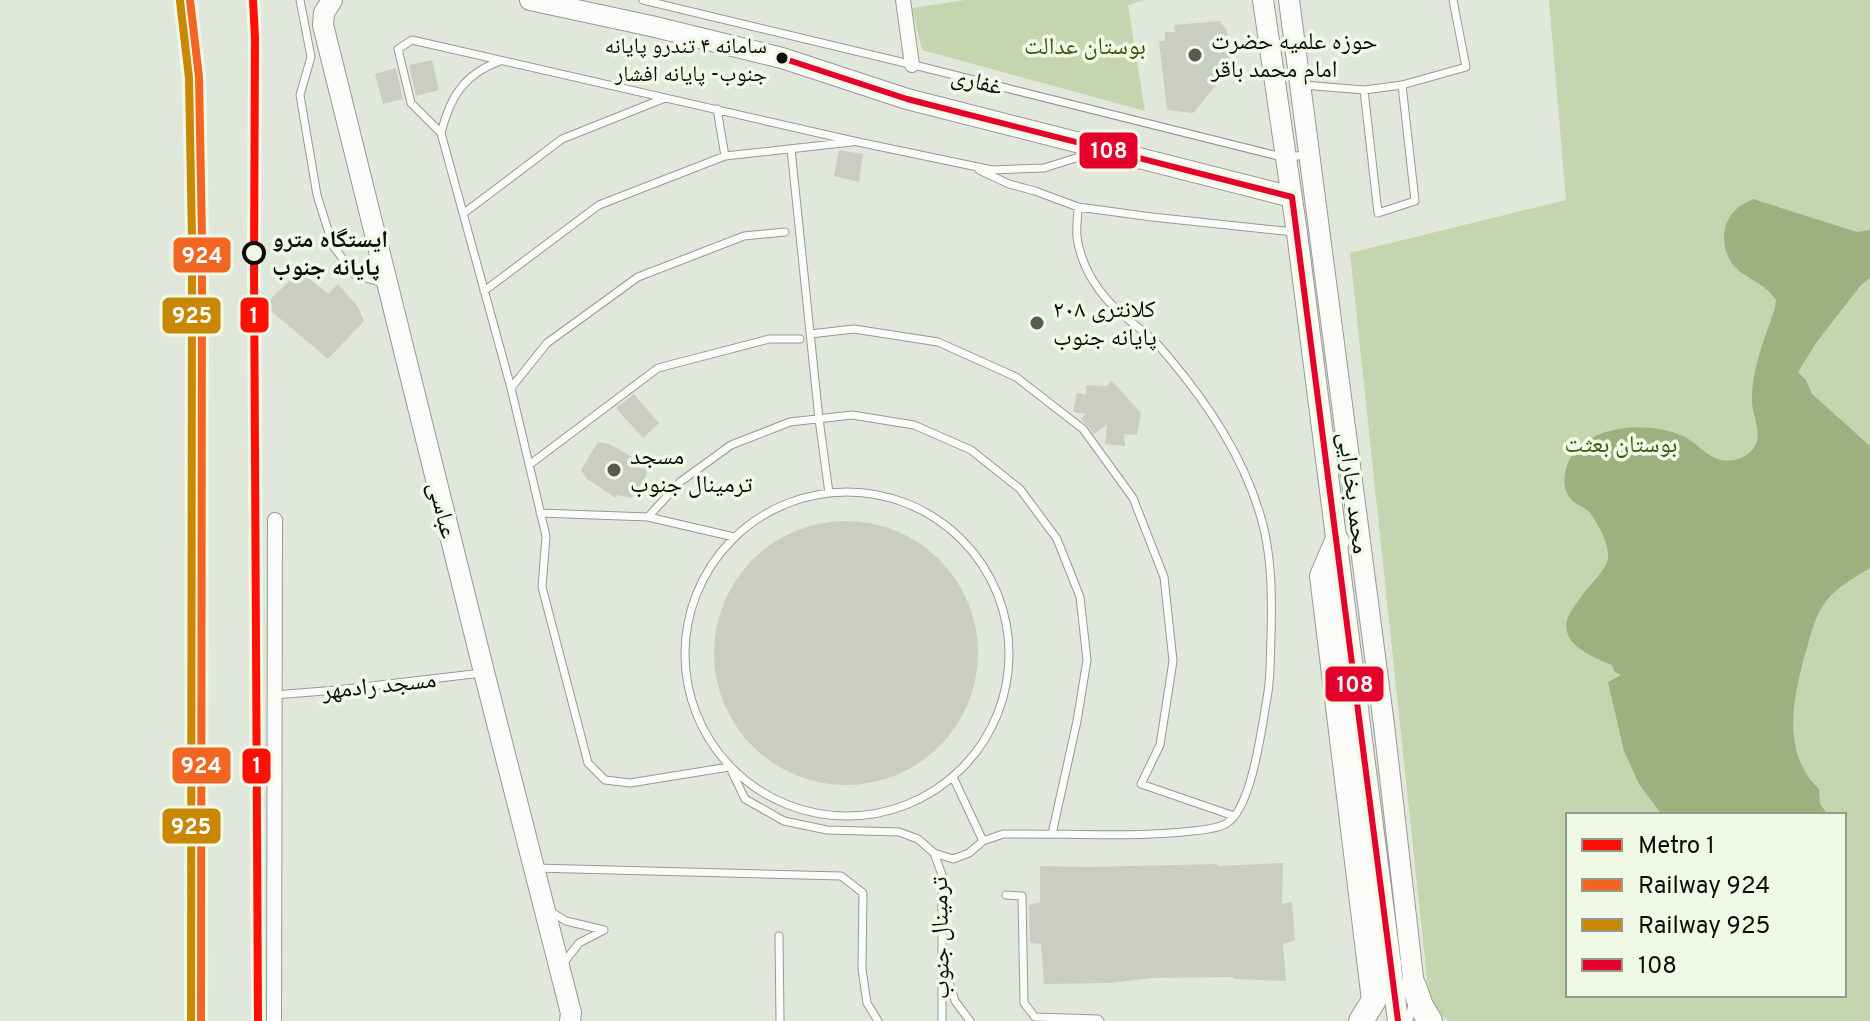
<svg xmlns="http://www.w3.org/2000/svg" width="1870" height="1021" font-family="Overpass,'Noto Naskh Arabic',sans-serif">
<rect width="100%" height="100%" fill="#e2e7dc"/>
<path fill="#c5d5af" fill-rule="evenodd" d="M965,0H1145L1128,5L1145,111L922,50L912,8Z
M1549,0H1870V1021H1449L1430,1007L1350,253L1566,200ZM1568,815H1844V995H1568Z"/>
<path fill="#9db080" d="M1753,199L1857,232L1870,230V278L1861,285L1816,343L1798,372L1806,380L1812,394L1870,446V568C1852,579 1833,589 1822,607C1813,621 1810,639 1805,654C1793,699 1781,753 1819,789L1820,804L1828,815H1662L1639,784L1624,751L1608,682L1621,675L1615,672L1612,665C1593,657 1558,644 1568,617C1571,610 1577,603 1581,597C1588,587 1608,568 1608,557C1609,543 1598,524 1590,513C1585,507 1576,505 1571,499C1559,486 1565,461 1577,449C1602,423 1654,422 1685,437C1696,443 1704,453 1715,458C1726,463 1740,461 1749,453C1766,439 1753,419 1752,402C1751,370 1765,338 1775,308L1776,300C1766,284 1749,280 1736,268C1722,254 1720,229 1732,214C1738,206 1745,203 1753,199Z"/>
<path fill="#c9cdc4" d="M1220,21L1227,31L1230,68L1193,113L1167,110L1159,41H1165V32H1175L1174,25Z
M432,60L439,90L416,96L409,65Z
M396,68L403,99L383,104L375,74Z
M839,150L863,154L859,182L834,176Z
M300,271L328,294L338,284L358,307L364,321L328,359L264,305Z
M1112,381L1141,413L1137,435L1124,434L1125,446L1105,444L1107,424L1094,434L1081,419L1086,414L1073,412L1077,393L1086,395V385L1106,386Z
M634,394L659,423L643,438L616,408Z
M598,442L609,444L638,460L637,462L647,468L646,476L632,498L617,495L616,498L587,479L581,470Z
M714 653a132 132 0 1 1 264 0a132 132 0 1 1-264 0Z
M1283,863L1282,904L1292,902L1295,940L1283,944L1286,981L1234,979L1233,977L1151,978L1110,983L1044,984L1041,944L1030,943L1029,905L1040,902V866L1088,867L1217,864V866Z"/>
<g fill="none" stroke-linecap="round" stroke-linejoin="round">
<g stroke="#979a92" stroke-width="9">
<path id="lane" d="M300,0L311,57L300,95L317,195L333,246L355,275L383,283
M643,0L922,67L1286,158L1308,154
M1303,85L1364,90L1402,85
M1364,90L1378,213L1415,201L1402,85L1466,67L1453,0
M717,109L725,156
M441,133C450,97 464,74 500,61
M791,149L819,419L829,493
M979,170L1009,184L1035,191L1078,207L1152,217L1294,232
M464,213L562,139L665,98
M484,291L599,205L725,156L852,142
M810,334L854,329L938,342L1016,377L1083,429L1133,498L1164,577L1173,661L1160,745L1141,784L1234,816
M511,388L547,343L638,277L744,236L785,232
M529,465L658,368L769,339H800
M685 654a162 162 0 1 1 324 0a162 162 0 1 1-324 0Z
M540,513L648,517L734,537
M648,517L680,482L731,445L790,422L852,415L914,425L971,450L1020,489L1057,539L1080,597L1087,660L1077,721L1052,834
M274,695L337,690L482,673
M729,767L630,783L605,780L588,763L542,587L546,536L511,388L441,133L411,103L398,49L412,40L858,142L992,170L1044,168L1095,152
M732,772L745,799L784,821L827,830L899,832L918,839L934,853L942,875V1021
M953,777L983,841
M934,853L953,859L969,853L983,841L1003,834C1066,833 1130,838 1192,831C1202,830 1218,829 1227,823C1252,808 1262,726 1267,698C1271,678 1270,657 1271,637C1272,601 1272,564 1264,529C1247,459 1205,399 1159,346C1148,334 1134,325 1122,314C1099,295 1081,267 1077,237C1076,227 1078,216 1078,207
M535,868L841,876L863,893L862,969L867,1003L878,1021
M1006,895L1022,896L1024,1003L1035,1017L1098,1019L1100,1021
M548,910L566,921L604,930L579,943L562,965
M779,936L780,1021
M944,966L955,1001L970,1021
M1409,1021L1412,1003"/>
</g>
<g stroke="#979a92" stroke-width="16">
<path id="street" d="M903,0L912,65
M274,1021L275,520"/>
</g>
<g stroke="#979a92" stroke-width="22">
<path id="secondary" d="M332,0L324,13L323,25L484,672L571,1013L570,1021
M530,0L651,26L782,58L907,99L1292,197
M1263,0L1297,233L1398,1021
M1289,0L1384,725L1414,986"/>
</g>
<g stroke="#979a92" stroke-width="26">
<path id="highway" d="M1337,541L1322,576L1374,1000
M1414,986L1421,1006L1430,1021
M1361,1021L1374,1000L1389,964"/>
</g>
<use href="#lane" stroke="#fbfbfa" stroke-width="7"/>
<use href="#street" stroke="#fbfbfa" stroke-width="14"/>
<use href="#secondary" stroke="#fbfbfa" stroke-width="20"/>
<use href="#highway" stroke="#fbfbfa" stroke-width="24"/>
<g stroke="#f0f9e5" stroke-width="12">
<path id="bus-1" d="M782,58L907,99L1292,197L1398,1021"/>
</g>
<use href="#bus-1" stroke="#e4002b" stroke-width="6"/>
<g stroke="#f0f9e5" stroke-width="14">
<path id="rail-1" d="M190,0L199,77L202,238L201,1021"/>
</g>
<g stroke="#f0f9e5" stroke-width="14">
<path id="rail-2" d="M180,1L189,78L192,238L191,1021"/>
</g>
<use href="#rail-1" stroke="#f26522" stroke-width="8"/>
<use href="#rail-2" stroke="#c88802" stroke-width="8"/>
<g stroke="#f0f9e5" stroke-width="14">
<path id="metro-1" d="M253,0L255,38L254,264L258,1021"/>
</g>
<use href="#metro-1" stroke="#ff0f04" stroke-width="8"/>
</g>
<g fill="#565a52" stroke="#f0f9e5" stroke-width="3">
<circle cx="1195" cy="55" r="8"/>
<circle cx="1037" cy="323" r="8"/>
<circle cx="614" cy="470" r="8"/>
</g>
<circle fill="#0b0e08" stroke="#f0f9e5" stroke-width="3" cx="782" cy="58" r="7"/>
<circle fill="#f0f9e5" stroke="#0b0e08" stroke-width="4" cx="254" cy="253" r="10"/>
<g text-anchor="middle" stroke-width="7" stroke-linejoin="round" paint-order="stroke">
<g font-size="22" fill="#0b0e08" stroke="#f0f9e5" text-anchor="end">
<text x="767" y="53">سامانه ۴ تندرو پایانه<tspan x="767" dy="28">جنوب- پایانه افشار</tspan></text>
</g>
<g font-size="24" fill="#0b0e08" stroke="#f0f9e5" text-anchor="start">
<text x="1211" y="49">حوزه علمیه حضرت<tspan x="1211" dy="28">امام محمد باقر</tspan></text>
<text x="1053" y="317">کلانتری ۲۰۸<tspan x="1053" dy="28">پایانه جنوب</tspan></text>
<text x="630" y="464">مسجد<tspan x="630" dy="28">ترمینال جنوب</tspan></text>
</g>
<g font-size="24" fill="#3e560c" stroke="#f0f9e5">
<text x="1085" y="54">بوستان عدالت</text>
<text x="1621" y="452">بوستان بعثت</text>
</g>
<g font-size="24" fill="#0b0e08" stroke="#f0f9e5">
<text transform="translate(977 81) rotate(14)" y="8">غفاری</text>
<text transform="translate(1354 493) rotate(83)" y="8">محمد بخارایی</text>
<text transform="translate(443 510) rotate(76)" y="8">عباسی</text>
<text transform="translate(379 685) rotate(-6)" y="8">مسجد رادمهر</text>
<text transform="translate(940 938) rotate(-91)" y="8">ترمینال جنوب</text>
</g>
<g font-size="24" font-weight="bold" fill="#0b0e08" stroke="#f0f9e5" text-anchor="start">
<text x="272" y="247">ایستگاه مترو<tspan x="272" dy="28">پایانه جنوب</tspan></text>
</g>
</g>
<g stroke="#f0f9e5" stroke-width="3">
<rect x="1078" y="131" width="61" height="39" rx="8" fill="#e4002b"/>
<rect x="172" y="236" width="60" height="38" rx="8" fill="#f26522"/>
<rect x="239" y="296" width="31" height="38" rx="8" fill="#ff0f04"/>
<rect x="161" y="296" width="61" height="39" rx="8" fill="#c88802"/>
<rect x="1324" y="665" width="61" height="38" rx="8" fill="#e4002b"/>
<rect x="171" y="746" width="61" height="39" rx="8" fill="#f26522"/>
<rect x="241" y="747" width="31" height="38" rx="8" fill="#ff0f04"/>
<rect x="161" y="807" width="61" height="38" rx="8" fill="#c88802"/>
</g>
<g font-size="22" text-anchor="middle" font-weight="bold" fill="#fff">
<text x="1109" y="158">108</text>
<text x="202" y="263">924</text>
<text x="254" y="323">1</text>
<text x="192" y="323">925</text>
<text x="1355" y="692">108</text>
<text x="201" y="773">924</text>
<text x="257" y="773">1</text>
<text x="191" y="834">925</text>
</g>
<rect x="1566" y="813" width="280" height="184" fill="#f0f9e5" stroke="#949b8d" stroke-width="2"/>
<rect x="1582" y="839" width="40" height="12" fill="#ff0f04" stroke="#949b8d" stroke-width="2"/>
<text x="1638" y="853" font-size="24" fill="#0b0e08">Metro 1</text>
<rect x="1582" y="879" width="40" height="12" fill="#f26522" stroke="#949b8d" stroke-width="2"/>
<text x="1638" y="893" font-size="24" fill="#0b0e08">Railway 924</text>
<rect x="1582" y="919" width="40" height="12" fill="#c88802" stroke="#949b8d" stroke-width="2"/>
<text x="1638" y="933" font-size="24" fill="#0b0e08">Railway 925</text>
<rect x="1582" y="959" width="40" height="12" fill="#e4002b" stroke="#949b8d" stroke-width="2"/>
<text x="1638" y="973" font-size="24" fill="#0b0e08">108</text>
</svg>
